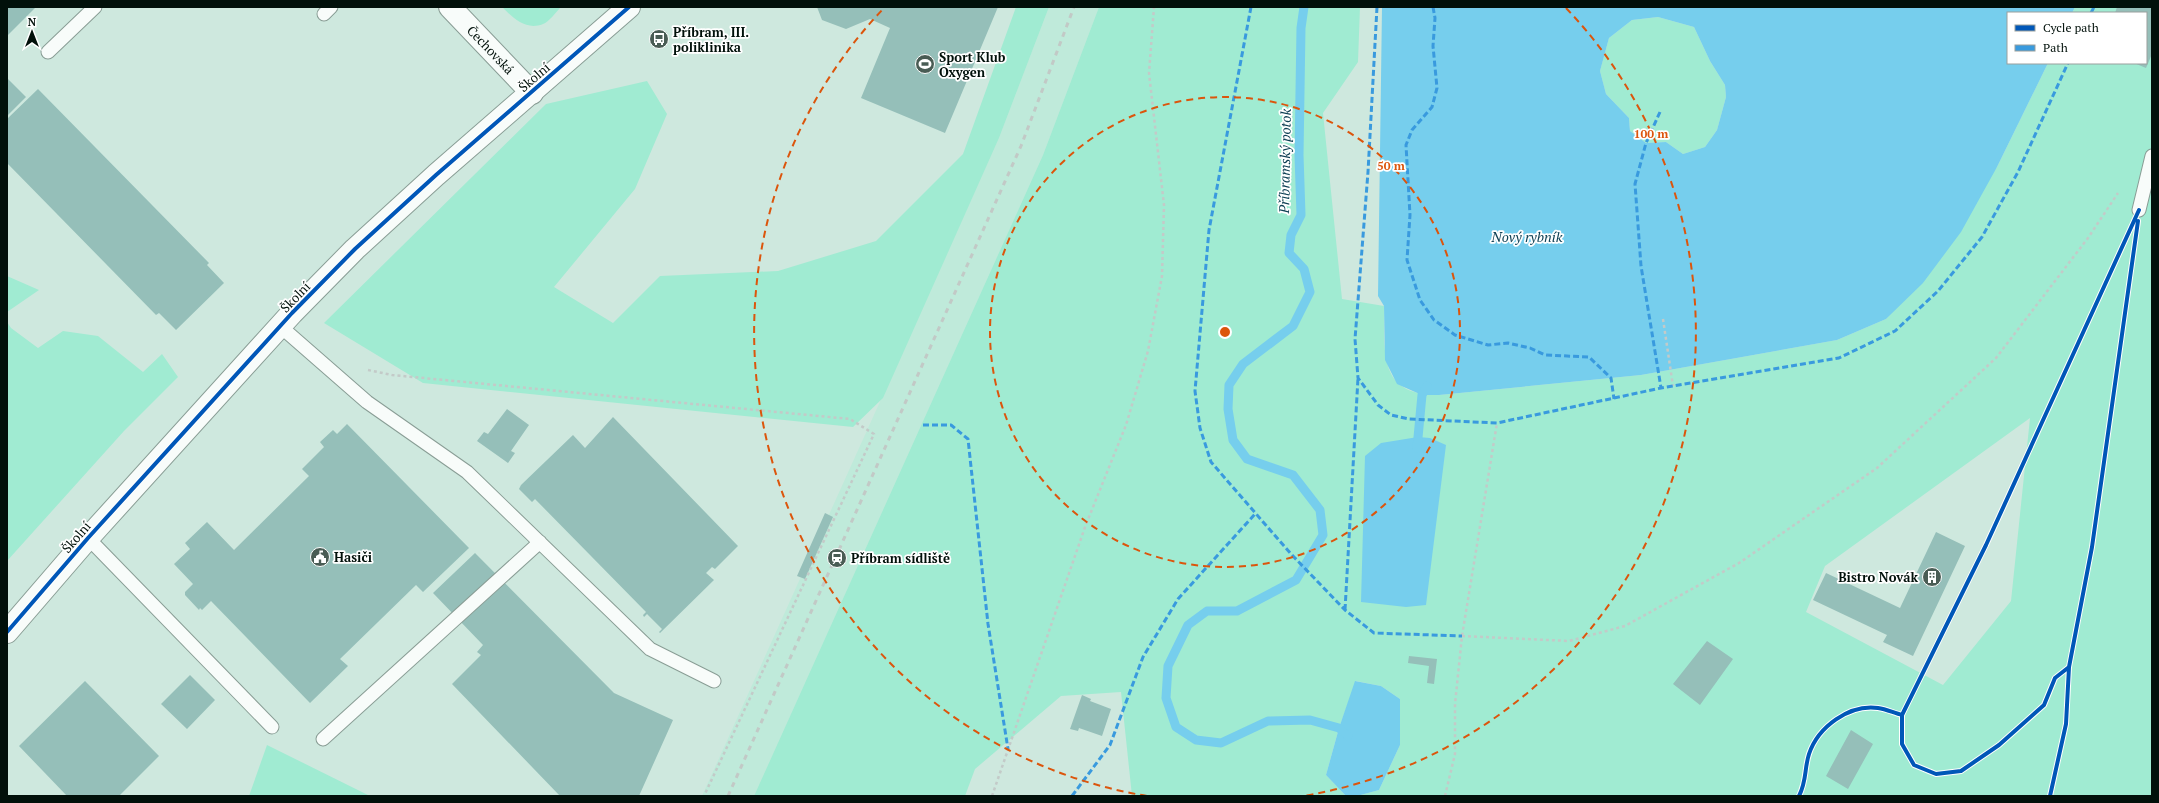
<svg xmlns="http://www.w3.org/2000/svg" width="2159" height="803" font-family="'PT Serif',serif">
<rect width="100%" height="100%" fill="#cee8de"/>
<path fill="#bfeada" d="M1049,7H1099L1043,155L754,796H702L999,138Z"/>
<path fill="#a0ebd2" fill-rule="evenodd" d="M502,7H561C556,12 549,22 543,24C526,31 513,18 502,7Z
M1016,7H1049L999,138L883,398L853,427L423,383L324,323L546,104L647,81L667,114L635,189L554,287L613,323L660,276L778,271L876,241L963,154Z
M1099,7H1360L1358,62L1323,113L1342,299L1384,306C1385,352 1377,395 1439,395L1641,375L1837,340L1886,319L1897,307L1997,167L2048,63H2146V13H2072L2075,7H2152V796H1357L1379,790L1400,745V699L1381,686L1356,681L1339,728L1326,775L1346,796H1132L1121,692L1061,696L975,769L965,796H754L1043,155ZM2030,418L2011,601L1943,685L1806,612L1825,566Z
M1658,17L1694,27L1710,61L1725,85L1726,97L1717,130L1705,147L1683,154L1666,142L1646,143L1630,131L1629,118L1606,94L1600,71L1609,38L1632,20Z
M7,276L39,290L7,312Z
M7,322L11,328L38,348L63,331L98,336L143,372L162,354L178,377L124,431L7,561Z
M267,745L370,796H249Z"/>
<path fill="#76ceed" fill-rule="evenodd" d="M1382,7H2075L2072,13H2008V63H2048L1997,167L1961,232L1923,283L1886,319L1837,340L1641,375L1439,395H1422L1397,384L1385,360L1384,306L1378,296ZM1658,17L1694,27L1710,61L1725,85L1726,97L1717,130L1705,147L1683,154L1666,142L1646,143L1630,131L1629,118L1606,94L1600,71L1609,38L1632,20Z
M1418,437L1430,438L1446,445L1426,605L1406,607L1361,602L1365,456L1381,443Z
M1355,681L1381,686L1400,699V745L1379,790L1357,796H1346L1326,775L1339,728Z"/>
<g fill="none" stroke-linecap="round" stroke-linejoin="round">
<path stroke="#76ceed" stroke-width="9" d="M1304,7L1301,28L1299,155L1301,215L1291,235L1289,253L1304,269L1310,292L1293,326L1243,364L1229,385L1228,409L1233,440L1247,459L1293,475L1320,510L1323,535L1296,580L1237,611H1207L1188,625L1168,666L1166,698L1176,727L1196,740L1221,743L1268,721L1310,720L1339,728L1348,736
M1417,448L1422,395L1427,386"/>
</g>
<path fill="#95bfb9" d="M7,7H36L7,36Z
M817,7H998L945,133L861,98L890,28L870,19L846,29L822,20Z
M2117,7H2152V54L2146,68L2134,63H2146V13H2115Z
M7,78L26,97L7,116Z
M38,89L209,263L207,265L224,283L176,330L159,313L156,315L7,163V119Z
M507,409L529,425L511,451L515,453L508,463L477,441L484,432L488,434Z
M613,417L738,546L715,569L712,567L706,573L714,580L660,633L659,632L662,629L647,614L644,617L643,615L646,612L535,499L532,502L519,489L521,485L573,435L585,448Z
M347,424L469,548L423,592L416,585L340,659L348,666L310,703L211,601L202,610L200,608L199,610L185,595V592L193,584L174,564L190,549L185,543L207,522L234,550L309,476L302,469L324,447L320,442L333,430L337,434Z
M825,513L833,517L805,579L797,576Z
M1936,532L1965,546L1913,656L1883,642L1887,635L1813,600L1826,573L1900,608Z
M475,553L614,693L673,720L639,796H560L452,684L481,655L477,652L483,645L433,593Z
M1707,641L1733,659L1700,705L1673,684Z
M1409,656L1437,659L1434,684L1427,683L1429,666L1408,663Z
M190,675L215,700L187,729L161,704Z
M85,681L159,756L119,796H67L19,746Z
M1082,695L1091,699L1090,701L1111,709L1102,736L1079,728L1078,731L1070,729Z
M1851,730L1873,744L1848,789L1826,776Z"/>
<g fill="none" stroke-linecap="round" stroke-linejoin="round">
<g stroke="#899d95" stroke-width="15">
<path id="service" d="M324,14L331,7
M48,52L95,7
M2139,210L2152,156
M280,326L367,402L467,472L650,649L714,681
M88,538L272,727
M323,739L540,542"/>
</g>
<g stroke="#899d95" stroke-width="24">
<g id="minor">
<path id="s1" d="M450,7L532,93"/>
</g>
</g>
<g stroke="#899d95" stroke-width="24">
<path id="tertiary" d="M7,632L88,538L292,313L355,249L436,175L629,7"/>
</g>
<path stroke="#c3cac8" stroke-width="2.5" stroke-dasharray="3 3" stroke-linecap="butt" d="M1663,319L1673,386
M368,370L392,375L850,419L874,434L704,796
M1462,636L1569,641L1625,626L1739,563L1877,468L1996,358L2088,238L2118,193
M992,796L1085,527L1126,425L1148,351L1162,276L1164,205L1149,73L1154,7
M1445,796L1455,754V704L1462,636L1497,423"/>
<use href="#service" stroke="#f8fcfa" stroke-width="13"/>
<use href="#minor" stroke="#f8fcfa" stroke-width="22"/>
<use href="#tertiary" stroke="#f8fcfa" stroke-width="22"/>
<path stroke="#c2c9c6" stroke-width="3" stroke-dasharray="5 5" stroke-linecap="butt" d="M728,796L1021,146L1074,7"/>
<path stroke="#399ade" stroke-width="3" stroke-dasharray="6 3" stroke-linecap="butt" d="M1251,7L1209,230L1195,391L1200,428L1211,462L1291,554L1345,610L1374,633L1462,636
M1377,7L1368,172L1355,339L1358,378L1378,405L1391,415L1409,419L1497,423L1661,388L1839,358L1895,331L1938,291L1982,237L2018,172L2068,63
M1433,7L1435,18L1433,46L1437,88L1432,107L1412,130L1406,145L1410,215L1407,260L1420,300L1434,320L1455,335L1488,345L1508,343L1530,348L1545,355L1589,357L1611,378L1614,399
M2091,13L2094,7
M1660,112L1646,143L1635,184L1641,266L1661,388
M923,425H951L968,439L988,624L1008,749
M1345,610L1358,378
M1072,796L1110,745L1143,657L1178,599L1255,514"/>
<g stroke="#fff" stroke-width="6">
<path id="cycleway" d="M7,632L88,538L292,313L355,249L436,175L629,7
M2069,667L2055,678L2044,705L1999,745L1961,771L1936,774L1914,765L1902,744V715L1986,545L2139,210
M1799,796C1807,780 1804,770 1809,754C1818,727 1849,704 1878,708C1886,709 1894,713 1902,715
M2050,796L2066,724L2069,667L2092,547L2138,221"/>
</g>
<use href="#cycleway" stroke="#0057b8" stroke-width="4"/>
</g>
<g fill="none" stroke="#dc550c" stroke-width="2" stroke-dasharray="7 5">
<circle cx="1225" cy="332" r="235"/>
<path d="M1147 796A470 470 0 0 1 884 8M1566 8A470 470 0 0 1 1303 796"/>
</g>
<defs>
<g id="bus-disc" transform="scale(1)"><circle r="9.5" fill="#495c54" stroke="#fff"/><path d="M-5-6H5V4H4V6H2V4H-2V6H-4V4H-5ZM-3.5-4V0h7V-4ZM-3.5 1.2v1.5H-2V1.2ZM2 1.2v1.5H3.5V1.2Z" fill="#fff"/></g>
<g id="stadium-disc" transform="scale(1)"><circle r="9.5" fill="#495c54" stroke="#fff"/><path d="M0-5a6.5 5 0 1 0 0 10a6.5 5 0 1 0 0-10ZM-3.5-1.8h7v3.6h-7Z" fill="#fff"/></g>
<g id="civic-disc" transform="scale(1)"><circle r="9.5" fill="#495c54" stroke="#fff"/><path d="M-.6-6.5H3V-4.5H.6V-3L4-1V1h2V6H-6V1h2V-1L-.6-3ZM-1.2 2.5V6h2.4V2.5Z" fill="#fff"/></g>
<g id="station-disc" transform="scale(1)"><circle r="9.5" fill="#495c54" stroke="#fff"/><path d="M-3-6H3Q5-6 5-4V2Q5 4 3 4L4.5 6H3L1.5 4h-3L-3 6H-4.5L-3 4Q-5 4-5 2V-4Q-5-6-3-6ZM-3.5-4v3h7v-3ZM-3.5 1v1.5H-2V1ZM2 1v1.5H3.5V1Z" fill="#fff"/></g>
<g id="building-disc" transform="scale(1)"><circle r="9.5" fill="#495c54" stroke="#fff"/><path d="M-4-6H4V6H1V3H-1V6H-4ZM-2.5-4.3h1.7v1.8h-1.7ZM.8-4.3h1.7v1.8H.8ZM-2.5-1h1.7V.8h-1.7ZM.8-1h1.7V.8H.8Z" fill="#fff"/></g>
</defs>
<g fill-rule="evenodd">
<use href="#bus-disc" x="659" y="39"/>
<use href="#stadium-disc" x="925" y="64"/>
<use href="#civic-disc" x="320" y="557"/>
<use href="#station-disc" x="837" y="558"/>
<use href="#building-disc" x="1932" y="577"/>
</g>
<g text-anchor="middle" stroke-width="3.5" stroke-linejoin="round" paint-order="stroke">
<g font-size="13" font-weight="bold" fill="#01100a" stroke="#fff" text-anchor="start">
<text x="673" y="37">Příbram, III.<tspan x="673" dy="15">poliklinika</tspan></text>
<text x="939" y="62">Sport Klub<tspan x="939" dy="15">Oxygen</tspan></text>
<text x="334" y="562">Hasiči</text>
<text x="851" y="563">Příbram sídliště</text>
<text x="1918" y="582" text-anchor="end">Bistro Novák</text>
</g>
<g font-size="13" fill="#01100a" stroke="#fff">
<text dy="5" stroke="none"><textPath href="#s1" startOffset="59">Čechovská</textPath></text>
<text transform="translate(534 77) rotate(-41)" y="5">Školní</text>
<text transform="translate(295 297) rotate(-46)" y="5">Školní</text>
<text transform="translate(76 537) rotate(-49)" y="5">Školní</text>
</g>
<g font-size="14" font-style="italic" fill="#0e4054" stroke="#fff">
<text transform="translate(1285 161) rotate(-89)" y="5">Příbramský potok</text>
<text x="1527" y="242">Nový rybník</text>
</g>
</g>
<circle cx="1225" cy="332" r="6" fill="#dc550c" stroke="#fff" stroke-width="2"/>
<g font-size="12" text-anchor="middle" font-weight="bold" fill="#dc550c" stroke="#fff" stroke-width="3.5" stroke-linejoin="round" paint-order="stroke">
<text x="1651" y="138">100 m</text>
<text x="1391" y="170">50 m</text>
</g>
<rect width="2159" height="803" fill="none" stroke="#01100a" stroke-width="16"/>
<rect x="2007" y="12" width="140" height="52" fill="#ffffff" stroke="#999f9d"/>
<rect x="2015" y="25" width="20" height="6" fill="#0057b8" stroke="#999f9d"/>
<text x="2043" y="32" font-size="12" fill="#01100a">Cycle path</text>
<rect x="2015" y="45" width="20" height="6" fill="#399ade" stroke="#999f9d"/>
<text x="2043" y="52" font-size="12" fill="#01100a">Path</text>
<g transform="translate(32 32)" stroke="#ffffff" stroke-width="3" paint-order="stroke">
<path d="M0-3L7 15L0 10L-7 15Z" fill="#01100a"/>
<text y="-6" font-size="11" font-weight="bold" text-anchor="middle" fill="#01100a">N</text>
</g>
</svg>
